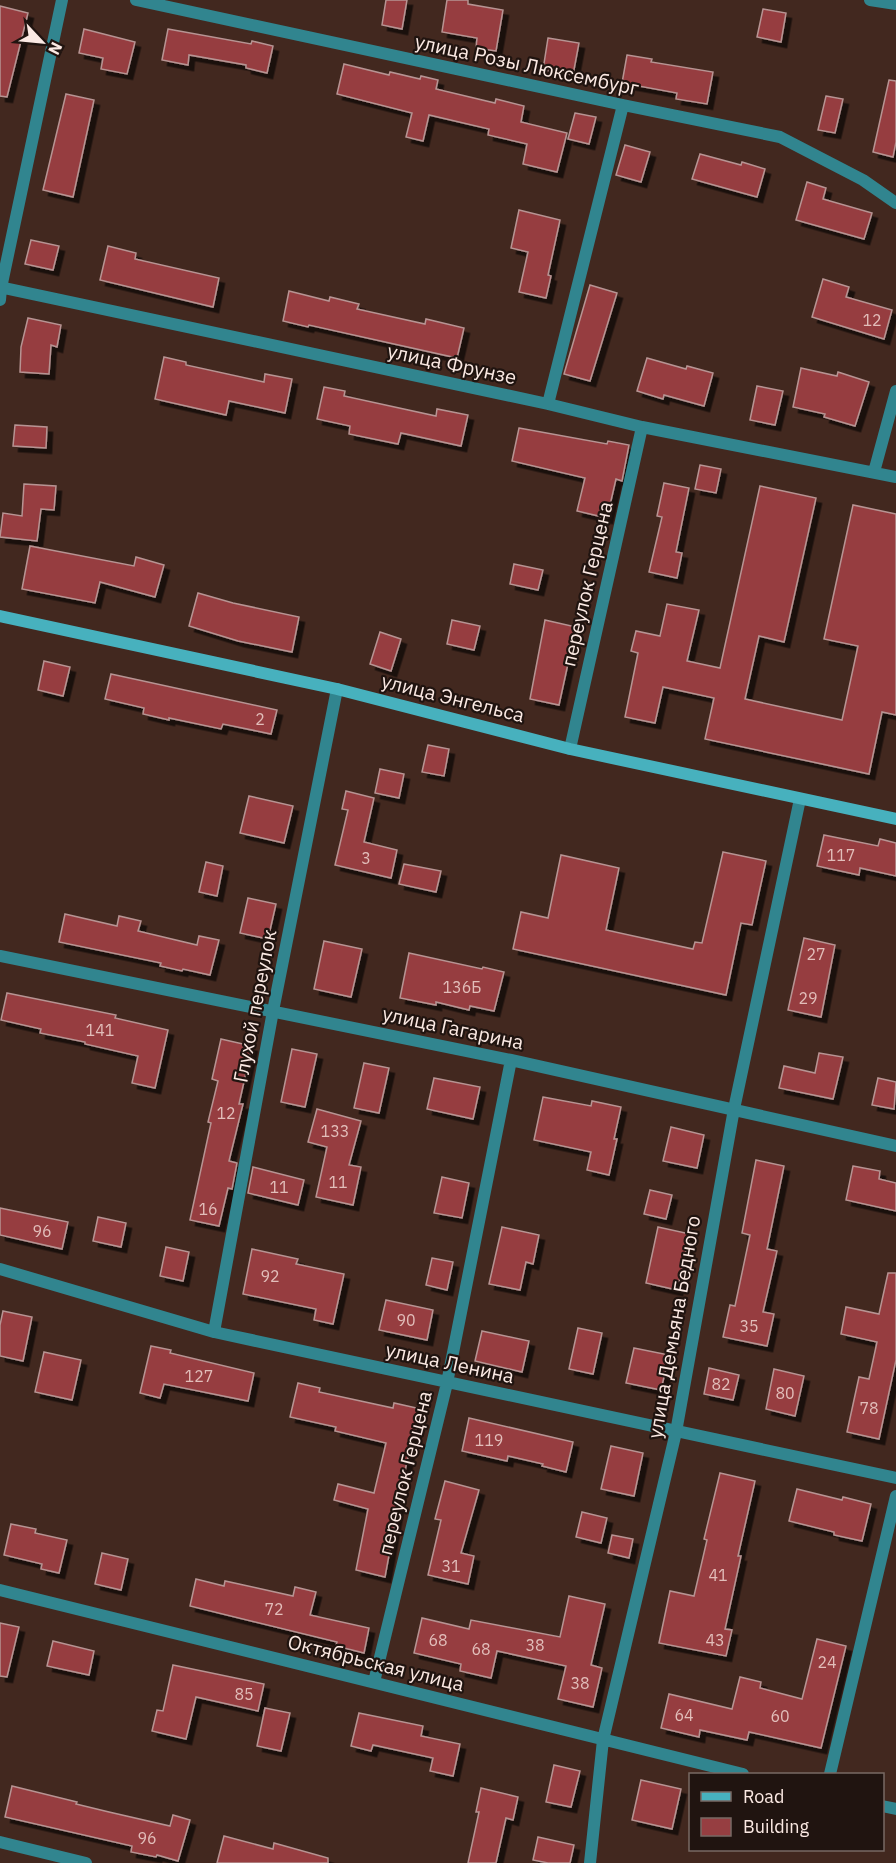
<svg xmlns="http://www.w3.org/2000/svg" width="896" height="1863" font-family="'IBM Plex Sans',sans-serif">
<defs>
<filter id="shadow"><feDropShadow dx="5.5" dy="5.5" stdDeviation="0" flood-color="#0009"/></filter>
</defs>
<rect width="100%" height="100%" fill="#42281f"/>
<path fill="#963e41" stroke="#b79493" stroke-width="1.5" filter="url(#shadow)" d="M386,0H407L402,29L382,25Z
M447,0H468V4L503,10L496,51L476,48L477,38L442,32Z
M0,6L28,13L7,97L0,96Z
M763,9L786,13L781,42L757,37Z
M84,29L135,42L127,74L101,69L103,58L79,53Z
M168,29L251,44L252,41L273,46L267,73L246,68V65L189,55L188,65L162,60Z
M548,38L579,43L573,75L543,70Z
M627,55L652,59L651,62L713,72L707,104L676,99L677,93L622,83Z
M344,64L389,75L390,72L420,79L421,76L438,80L436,89L495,103L496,99L524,106L521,122L567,133L557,172L523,164L527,144L488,135L489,129L429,115L423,141L406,137L412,113L337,94Z
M889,80L896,81V142L893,157L873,152Z
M66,94L94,100L73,197L43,190Z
M826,96L843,99L835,133L818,130Z
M575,113L596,117L589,144L568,139Z
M625,145L650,152L641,182L616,175Z
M700,154L741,165L742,162L765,169L757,197L692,179Z
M807,182L826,188L823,199L872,213L864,239L796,220Z
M519,210L560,220L548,275L551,276L546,298L519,292L528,252L511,248Z
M31,240L59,246L53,270L25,264Z
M108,246L136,253L135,259L219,278L213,307L100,280Z
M823,279L849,287L846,297L892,310L884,339L812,317Z
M590,285L617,293L590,381L564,374Z
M289,291L329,301L330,297L359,304L357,309L425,324L426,319L464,328L457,358L309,325L308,327L283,321Z
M28,318L61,325L57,347L51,345L49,374L20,372L21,347Z
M164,357L186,362V365L264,382L265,374L292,379L285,413L229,401L226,415L155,399Z
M647,358L686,369L687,366L713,373L704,406L664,395L663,399L637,391Z
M801,368L837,376L838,372L869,382L855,426L824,417L825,414L793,407Z
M757,386L783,391L775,425L750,420Z
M324,387L345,391L344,396L436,416L437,409L468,415L461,446L401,433L398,444L349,434L350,426L317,419Z
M15,425L47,427L46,448L13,446Z
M519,428L607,444L608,441L629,445L622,481L616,479L607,518L577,511L585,478L512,461Z
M700,465L721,469L716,493L695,489Z
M664,483L689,488L676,552L682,553L677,578L649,572L662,517L657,516Z
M24,484L56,486L54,510L41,509L37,541L0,537L3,513L22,516Z
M760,486L816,498L784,642L759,636L745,699L842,720L858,646L824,639L853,505L896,514V715L882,712L869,774L705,739L714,698L663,687L655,723L625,717L638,653L631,651L636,631L660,636L667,604L699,610L687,661L720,668Z
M30,546L134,566L136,557L164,565L155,597L100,582L95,603L22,589Z
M514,564L543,570L538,590L510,584Z
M198,593L233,603L299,617L292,652L238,641L189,626Z
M452,620L480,626L474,650L447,644Z
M545,620L576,627L559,705L530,699Z
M380,632L401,639L391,671L370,664Z
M44,661L70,667L63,696L38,690Z
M111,674L277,710L271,734L223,724L221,729L169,718V720L143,714L144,708L105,699Z
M428,745L449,749L444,776L422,772Z
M380,769L404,774L399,798L375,793Z
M346,791L374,798L364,842L397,850L391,878L335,865L348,810L342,809Z
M249,796L293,806L284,843L240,833Z
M824,835L878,846L880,839L896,843V876L860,868L859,875L817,866Z
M723,852L766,861L752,925L741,923L726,995L513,949L521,912L548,918L561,855L619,868L606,930L693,949L695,942L702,943Z
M206,862L223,866L217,896L199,892Z
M404,864L441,871L436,892L399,884Z
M248,898L276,904L268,939L240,933Z
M65,914L117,926L119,916L141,921L138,931L197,945L199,936L219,940L210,975L183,969L182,971L160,966L161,963L59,942Z
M804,938L835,945L821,1017L788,1010Z
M324,941L362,949L351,997L314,989Z
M409,953L482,969L483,967L504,972L494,1011L470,1006L469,1010L436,1002V1005L400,998Z
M7,993L116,1015L115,1018L168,1030L155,1088L132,1083L138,1056L85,1044V1042L40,1033L41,1029L1,1020Z
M221,1039L252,1046L239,1104H243L229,1161L237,1163L232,1189L228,1188L219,1226L190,1220L211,1123L208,1122L218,1081L212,1079Z
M292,1049L317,1054L305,1107L281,1102Z
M819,1053L843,1057L833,1099L779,1088L784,1066L815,1073Z
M364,1063L389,1068L379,1113L354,1108Z
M434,1078L480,1087L473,1119L427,1109Z
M878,1078L896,1082L894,1109L872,1105Z
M543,1097L591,1106L592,1101L621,1107L614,1139H617L609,1175L587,1170L591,1152L534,1140Z
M317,1109L361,1121L349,1165L361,1167L353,1205L316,1197L327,1147L308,1142Z
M671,1127L704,1135L697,1168L663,1161Z
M756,1160L784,1166L767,1249L777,1251L763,1312L774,1314L767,1346L723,1337L730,1305L735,1306L750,1235L742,1233Z
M853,1166L880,1171L879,1179L896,1183V1211L846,1200Z
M253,1167L304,1180L298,1205L248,1193Z
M442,1177L469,1183L462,1218L434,1213Z
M650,1190L672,1195L666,1219L644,1214Z
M0,1208L68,1222L62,1249L0,1235Z
M98,1217L126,1223L121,1247L93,1241Z
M502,1227L539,1235L533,1264L526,1262L520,1290L489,1284Z
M658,1227L690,1234L677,1290L646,1283Z
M166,1247L189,1252L183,1281L160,1276Z
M252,1249L298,1259L296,1264L344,1274L333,1324L314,1320L316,1309L243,1294Z
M432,1258L453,1262L447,1290L426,1285Z
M888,1273H896V1360L879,1439L847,1432L859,1377L869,1379L877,1342L841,1334L846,1307L879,1314Z
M386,1300L433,1310L427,1340L379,1330Z
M3,1311L32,1317L23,1361L0,1356V1325Z
M578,1328L602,1333L593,1374L569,1369Z
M482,1331L529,1341L522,1372L475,1361Z
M151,1346L171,1350L170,1353L254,1373L248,1401L164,1384L160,1398L140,1393Z
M634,1348L669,1355L661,1390L626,1383Z
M44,1352L81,1360L72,1400L35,1392Z
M709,1368L739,1375L733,1400L704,1394Z
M774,1369L804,1376L795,1416L766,1409Z
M298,1383L320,1388L319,1392L393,1408L394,1403L421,1409L414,1438H412L402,1485L385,1577L356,1570L368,1509L334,1500L338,1484L374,1493L386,1443L335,1431L336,1427L290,1417Z
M469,1418L573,1442L566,1472L542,1466L543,1464L508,1456L507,1461L462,1451Z
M611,1446L643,1453L634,1496L601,1489Z
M720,1473L755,1481L738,1556H741L725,1629L732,1630L726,1656L659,1643L670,1591L694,1596L707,1540L704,1539Z
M445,1481L479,1490L461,1553L474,1556L468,1584L428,1575L441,1520L435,1519Z
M797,1489L842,1500L843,1497L871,1504L862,1541L834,1535V1532L789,1521Z
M582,1512L607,1518L601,1543L576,1537Z
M11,1524L36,1529L35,1533L67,1540L59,1573L41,1569L42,1564L4,1555Z
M612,1535L633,1539L629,1558L608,1553Z
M102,1553L128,1559L121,1590L95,1584Z
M196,1579L224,1586L225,1581L293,1596L295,1587L316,1592L310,1615L369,1628L364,1653L336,1646L337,1642L190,1606Z
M569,1596L605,1604L591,1665L602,1668L593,1707L558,1699L566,1666L497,1651L491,1678L460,1671L461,1664L414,1653L422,1618L469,1629L471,1620L560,1637Z
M0,1623L19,1627L7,1677L0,1676Z
M817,1639L846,1646L821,1748L749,1732L747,1740L700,1730L699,1737L661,1728L669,1694L732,1709L740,1677L761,1682L760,1688L802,1699Z
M53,1641L94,1651L89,1675L47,1666Z
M173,1665L264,1684L258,1711L196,1697L186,1739L152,1731L157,1710L163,1711Z
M265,1708L290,1713L281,1751L257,1746Z
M359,1713L423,1726L421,1736L460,1744L453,1776L430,1771L433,1758L373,1745L371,1751L351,1746Z
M554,1765L580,1771L571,1807L546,1802Z
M641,1780L681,1789L672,1829L632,1820Z
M12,1786L77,1802L76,1804L109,1812L170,1826L173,1815L190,1820L178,1861L157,1855L156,1857L131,1852L132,1846L5,1817Z
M481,1788L518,1797L513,1820L506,1818L496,1863H468L479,1812H476Z
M224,1836L273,1849L274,1843L328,1858V1863H217Z
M538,1837L574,1845L570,1863H548L533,1860Z"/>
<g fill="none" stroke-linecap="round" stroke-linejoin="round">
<path stroke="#31858f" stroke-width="12" d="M136,0L623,105L780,137L863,180L896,203
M870,0L896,4
M0,287L548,404L642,427L896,477
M0,300L1,288L62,0
M548,404L623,105
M874,472L896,391
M570,749L642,427
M0,956L511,1060L896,1146
M0,1269L214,1332L896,1478
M214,1332L273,1011L337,689
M0,1590L743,1774
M374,1682L447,1383L511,1060
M830,1774L896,1496
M882,1806L896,1809
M0,1842L86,1863
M590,1863L603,1740L676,1432L734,1109L800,799"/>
<path stroke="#47b1be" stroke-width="12" d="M0,616L337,689L570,749L896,819"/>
</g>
<g text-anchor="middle" stroke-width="4.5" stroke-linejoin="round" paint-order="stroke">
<g font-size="16" fill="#e2beba">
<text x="872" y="326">12</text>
<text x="260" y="725">2</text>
<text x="841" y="861">117</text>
<text x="366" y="864">3</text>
<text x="816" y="960">27</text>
<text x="462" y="993">136Б</text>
<text x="808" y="1004">29</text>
<text x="100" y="1036">141</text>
<text x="226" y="1119">12</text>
<text x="335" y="1137">133</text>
<text x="338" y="1188">11</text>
<text x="279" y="1193">11</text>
<text x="208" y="1215">16</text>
<text x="42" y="1237">96</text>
<text x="270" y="1282">92</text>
<text x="406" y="1326">90</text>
<text x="749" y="1332">35</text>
<text x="199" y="1382">127</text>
<text x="721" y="1390">82</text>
<text x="785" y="1399">80</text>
<text x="869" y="1414">78</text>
<text x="489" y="1446">119</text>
<text x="451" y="1572">31</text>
<text x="718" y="1581">41</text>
<text x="274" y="1615">72</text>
<text x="438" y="1646">68</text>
<text x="715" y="1646">43</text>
<text x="535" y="1651">38</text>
<text x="481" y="1655">68</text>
<text x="827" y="1668">24</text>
<text x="580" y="1689">38</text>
<text x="244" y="1700">85</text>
<text x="684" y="1721">64</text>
<text x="780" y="1722">60</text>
<text x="147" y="1844">96</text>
</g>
<g font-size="20" fill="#fbe9e3" stroke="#201410">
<text transform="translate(527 65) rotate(12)" y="7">улица Розы Люксембург</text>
<text transform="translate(452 364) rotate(12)" y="7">улица Фрунзе</text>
<text transform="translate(587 584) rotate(-77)" y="7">переулок Герцена</text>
<text transform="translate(453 698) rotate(14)" y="7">улица Энгельса</text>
<text transform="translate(255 1006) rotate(-79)" y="7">Глухой переулок</text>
<text transform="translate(453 1028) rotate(12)" y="7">улица Гагарина</text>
<text transform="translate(674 1327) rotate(-80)" y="7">улица Демьяна Бедного</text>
<text transform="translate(450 1363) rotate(12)" y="7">улица Ленина</text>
<text transform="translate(405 1473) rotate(-76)" y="7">переулок Герцена</text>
<text transform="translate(376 1663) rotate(14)" y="7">Октябрьская улица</text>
</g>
</g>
<rect x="689" y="1773" width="195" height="78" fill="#201410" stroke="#786964" stroke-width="1.5"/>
<rect x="701" y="1792" width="30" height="9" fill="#47b1be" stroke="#786964" stroke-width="1.5"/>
<text x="743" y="1803" font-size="18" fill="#fbe9e3">Road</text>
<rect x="701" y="1818" width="30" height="18" fill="#963e41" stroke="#786964" stroke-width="1.5"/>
<text x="743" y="1833" font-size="18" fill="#fbe9e3">Building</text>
<g transform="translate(42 42) rotate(116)" stroke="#201410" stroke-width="4.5" paint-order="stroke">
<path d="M0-4.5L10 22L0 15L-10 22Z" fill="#fbe9e3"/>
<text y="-9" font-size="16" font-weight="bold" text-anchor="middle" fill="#fbe9e3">N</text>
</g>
</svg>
